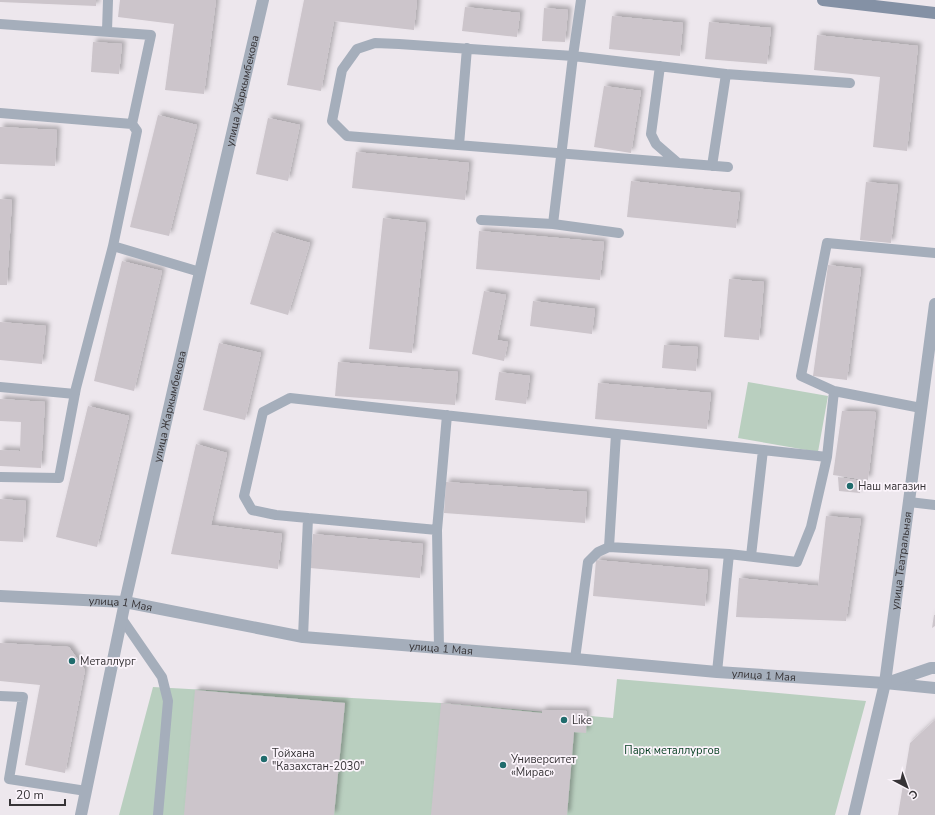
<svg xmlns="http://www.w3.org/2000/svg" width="935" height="815" font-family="'Nunito Sans',sans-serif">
<defs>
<filter id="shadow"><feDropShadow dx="3.5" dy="-3.5" stdDeviation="2" flood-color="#0004"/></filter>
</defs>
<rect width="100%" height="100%" fill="#ede7ed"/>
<path fill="#b9cfbf" d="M748,382L828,396L818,452L738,438Z
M617,679L722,688L866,701L835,815H119L153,687L441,703L613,718Z"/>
<path fill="#ccc5cb" filter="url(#shadow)" d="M0,0H96V6L0,2Z
M120,0H216L204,94L165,90L174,24L118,17Z
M304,0H417L414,30L334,21L321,91L287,85Z
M465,7L520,13L517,37L462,31Z
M544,8L568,10L565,42L542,41Z
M612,16L683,23L680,56L609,49Z
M709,22L771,28L767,64L705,59Z
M817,35L918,46L907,151L873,147L880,77L814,70Z
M93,42L122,44L119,74L91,72Z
M604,86L641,91L631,153L594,147Z
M158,115L197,125L169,236L130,227Z
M268,118L300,125L288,181L256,174Z
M0,127L57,130L55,166L0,164Z
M356,152L469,163L465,200L352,188Z
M631,181L740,193L736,228L627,217Z
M866,182L898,185L891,243L860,240Z
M0,199L12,200L7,285H0Z
M383,218L426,223L412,353L369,349Z
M479,231L604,242L600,280L476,269Z
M272,232L310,243L288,315L250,304Z
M122,261L162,271L134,391L94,381Z
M828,265L861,269L847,380L813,376Z
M729,279L764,282L759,340L724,337Z
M484,291L506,295L497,340L508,342L504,361L472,354Z
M533,301L595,309L592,334L530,326Z
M0,322L46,326L42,364L0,360Z
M219,343L261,353L245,420L203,410Z
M664,345L698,347L696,371L662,368Z
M338,362L458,372L455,405L335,396Z
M499,372L530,376L526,404L495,400Z
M598,383L711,393L707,429L595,419Z
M0,399L45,402L41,468L0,466V450L20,451L21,422L0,421Z
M88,406L129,416L97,547L56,537Z
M842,411L876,412L868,480L833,475Z
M196,444L227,453L211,525L282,534L278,569L171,554Z
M838,477L862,481L860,493L839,491Z
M446,482L587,492L585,523L444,513Z
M0,499L26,501L23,542L0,541Z
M826,516L861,519L846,621L736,617L739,578L818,586Z
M313,534L423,544L420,578L310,568Z
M596,560L708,570L705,606L593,596Z
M934,615H935V626L932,628Z
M0,643L69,647L85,670L65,773L25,765L40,685L0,681Z
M195,690L345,703L334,815H184Z
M441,703L542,713V710L587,711L586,733L574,732L567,815H431Z
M935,720V815H898L910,743Z"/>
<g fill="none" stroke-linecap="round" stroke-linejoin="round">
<path stroke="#a5aebb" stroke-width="10" d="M0,24L151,35L132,124L137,131L113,246L76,388L59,478L0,477
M107,31L108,0
M660,66L651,134L656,144L678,163
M0,113L132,124
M459,145L467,48
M712,166L726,74
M728,167L347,136L332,121L342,70L357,49L375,43L399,44L573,56L726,74L850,83
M481,220L553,224L619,233
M553,224L573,56L581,0
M113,246L200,272
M0,387L75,394
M921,408L834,391L801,376L827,243L935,253
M827,457L834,391
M909,502L935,505
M308,518L437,530L439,648
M437,530L447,415
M609,547L616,434
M751,556L763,450
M122,619L162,677L168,701L158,815
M303,637L308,518L276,515L252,510L244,496L263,412L290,398L827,457L811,527L797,562L729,554L717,672
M575,659L588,562L598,552L609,547L729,554
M0,696L23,697L9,779L86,791"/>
<g stroke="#a5aebb" stroke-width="12">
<path id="s1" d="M0,596L125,602L303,637L575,659L717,672L885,683L935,688"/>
<path d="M890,682L931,668H935"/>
<path id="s2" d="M81,815L125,602L200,272L263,0"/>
<path id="s3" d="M854,815L885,683L935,304"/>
</g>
<path stroke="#8491a5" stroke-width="12" d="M823,0L935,13"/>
</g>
<g fill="#206c6d" stroke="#fbf4fb" stroke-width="1.5">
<circle cx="850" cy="486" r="4"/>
<circle cx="72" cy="661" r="4"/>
<circle cx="564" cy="720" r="4"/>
<circle cx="264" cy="759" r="4"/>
<circle cx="503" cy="765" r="4"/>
</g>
<g text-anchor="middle" stroke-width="3.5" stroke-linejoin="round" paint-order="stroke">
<g font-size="11" fill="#363336" stroke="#fbf4fb">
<text dy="4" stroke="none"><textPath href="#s2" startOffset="742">улица Жаркымбекова</textPath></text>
<text dy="4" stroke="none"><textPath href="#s2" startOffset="418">улица Жаркымбекова</textPath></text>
<text dy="4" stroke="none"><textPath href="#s3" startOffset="259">улица Театральная</textPath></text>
<text dy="4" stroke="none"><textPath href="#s1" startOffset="121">улица 1 Мая</textPath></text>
<text dy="4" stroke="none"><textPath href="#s1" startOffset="445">улица 1 Мая</textPath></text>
<text dy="4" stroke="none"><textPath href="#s1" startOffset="769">улица 1 Мая</textPath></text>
</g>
<g font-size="11" fill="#363336" stroke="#fbf4fb" text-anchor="start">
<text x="858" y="490">Наш магазин</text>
<text x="80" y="665">Металлург</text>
<text x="572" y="724">Like</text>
<text x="272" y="757">Тойхана<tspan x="272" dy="13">"Казахстан-2030"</tspan></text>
<text x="511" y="763">Университет<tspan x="511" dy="13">«Мирас»</tspan></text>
</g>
<g font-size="11" fill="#003b1d" stroke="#fbf4fb">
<text x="672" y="754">Парк металлургов</text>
</g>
</g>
<g transform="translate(907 787) rotate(139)" stroke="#fbf4fb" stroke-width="3" paint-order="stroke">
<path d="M0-3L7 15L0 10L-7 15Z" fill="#363336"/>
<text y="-6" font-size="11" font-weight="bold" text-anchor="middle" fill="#363336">С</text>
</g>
<path d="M10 799v6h55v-6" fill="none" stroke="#363336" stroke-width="2"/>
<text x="16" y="799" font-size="12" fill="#363336" stroke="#fbf4fb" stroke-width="3" paint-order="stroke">20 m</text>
</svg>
